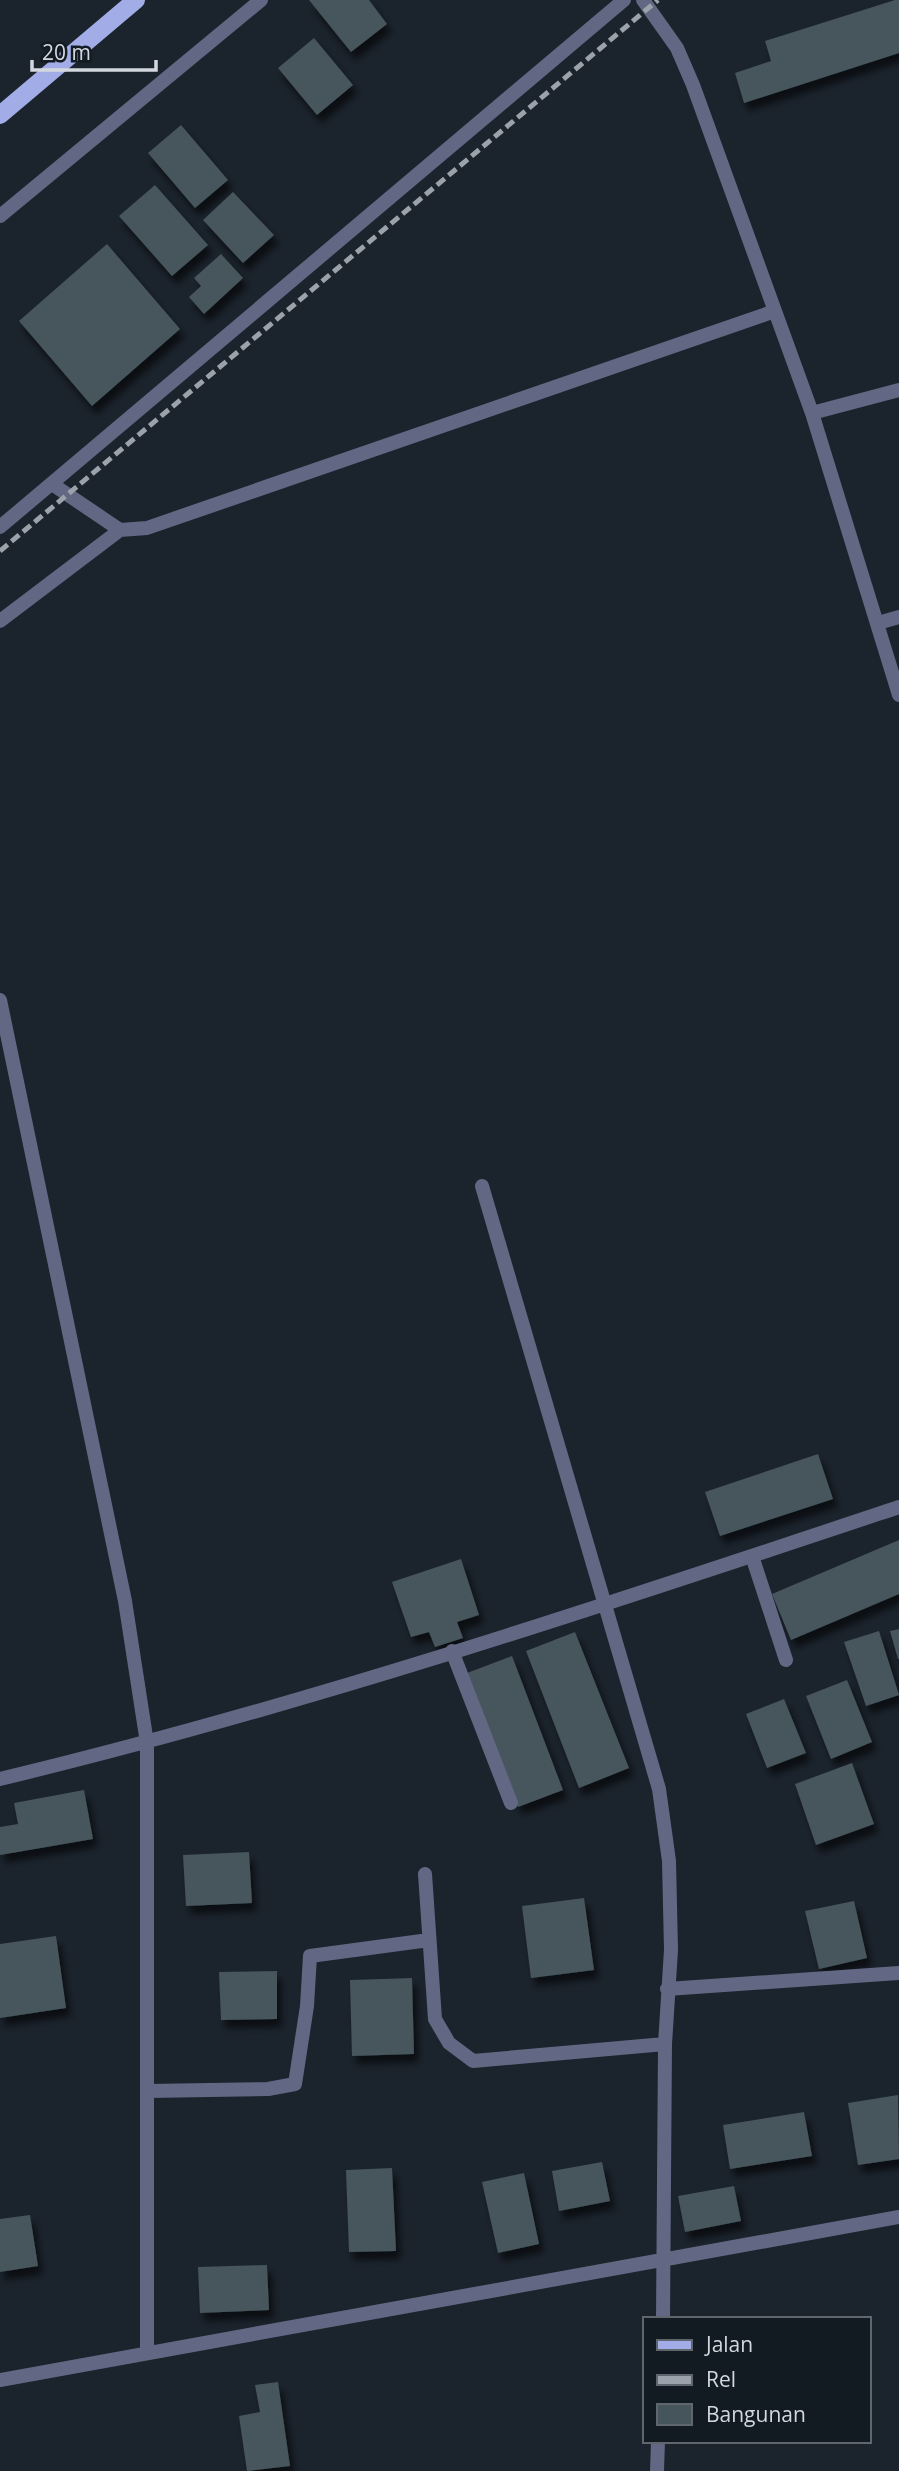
<svg xmlns="http://www.w3.org/2000/svg" width="899" height="2471" font-family="'Open Sans',sans-serif">
<defs>
<filter id="shadow"><feDropShadow dx="4.5" dy="8" stdDeviation="3.5" flood-color="#0009"/></filter>
</defs>
<rect width="100%" height="100%" fill="#1b232c"/>
<path fill="#46555b" filter="url(#shadow)" d="M309,0H369L387,24L351,52Z
M895,0H899V53L744,103L735,73L771,61L765,41Z
M314,38L353,85L317,115L278,68Z
M181,125L228,180L195,208L148,153Z
M155,185L208,245L172,276L119,216Z
M233,192L274,235L243,263L203,220Z
M107,244L180,329L92,406L19,321Z
M221,254L243,278L204,314L189,297L201,286L194,278Z
M818,1454L833,1499L720,1536L705,1492Z
M899,1540V1594L791,1640L772,1594Z
M461,1559L479,1615L457,1622L463,1638L435,1647L429,1632L411,1637L392,1582Z
M899,1629V1659H898L890,1631Z
M879,1631L899,1695L866,1706L844,1642Z
M575,1632L629,1768L579,1788L526,1651Z
M512,1656L563,1790L518,1807L467,1673Z
M847,1680L872,1742L831,1759L806,1696Z
M784,1699L806,1753L767,1768L746,1714Z
M852,1763L874,1824L816,1845L795,1784Z
M84,1790L93,1839L0,1855V1827L18,1824L14,1803Z
M249,1852L252,1903L186,1906L183,1855Z
M584,1898L594,1970L531,1978L522,1906Z
M854,1901L867,1958L819,1969L805,1911Z
M56,1936L66,2008L0,2018V1944Z
M277,1971V2019L221,2020L219,1972Z
M412,1978L414,2054L352,2056L350,1980Z
M898,2095L899,2159L858,2165L848,2103Z
M804,2112L812,2156L730,2169L723,2125Z
M602,2162L610,2201L559,2211L552,2171Z
M392,2168L396,2251L349,2252L346,2170Z
M524,2173L539,2244L498,2253L482,2182Z
M734,2186L741,2221L685,2232L678,2196Z
M30,2215L38,2266L0,2272V2219Z
M267,2265L269,2310L200,2313L198,2267Z
M278,2382L290,2466L247,2471L239,2416L260,2412L255,2385Z"/>
<g fill="none" stroke-linecap="round" stroke-linejoin="round">
<path stroke="#626884" stroke-width="14" d="M482,1186L605,1605"/>
<path stroke="#626884" stroke-width="14" d="M643,0L677,48L693,85L812,413L899,695
M0,216L261,0
M812,413L899,390
M52,484L120,530L147,528L775,311
M0,527L624,0
M0,621L120,530
M878,623L899,617
M0,1000L125,1601L147,1743V2352
M752,1556L786,1660
M605,1605L659,1789L669,1861L671,1950L665,2044L663,2319
M452,1651L511,1803
M0,1779C304,1706 602,1606 899,1507
M425,1874L435,2019L449,2043L473,2061L665,2044
M667,1989L899,1973
M148,2091L268,2089L295,2084L307,2006L310,1956L429,1940
M0,2380L899,2217
M657,2471L658,2441"/>
<path stroke="#a2ade8" stroke-width="18" d="M0,115L136,0"/>
<path stroke="#9ca2a9" stroke-width="5" stroke-dasharray="10 5" stroke-linecap="butt" d="M0,551L658,0"/>
</g>
<rect x="643" y="2317" width="228" height="126" fill="#121a22" stroke="#5f666e" stroke-width="2"/>
<rect x="657" y="2340" width="35" height="10" fill="#a2ade8" stroke="#5f666e" stroke-width="2"/>
<text x="706" y="2352" font-size="21" fill="#d3d8df">Jalan</text>
<rect x="657" y="2375" width="35" height="10" fill="#9ca2a9" stroke="#5f666e" stroke-width="2"/>
<text x="706" y="2387" font-size="21" fill="#d3d8df">Rel</text>
<rect x="657" y="2404" width="35" height="21" fill="#46555b" stroke="#5f666e" stroke-width="2"/>
<text x="706" y="2422" font-size="21" fill="#d3d8df">Bangunan</text>
<path d="M32 60v10h124v-10" fill="none" stroke="#d3d8df" stroke-width="3.5"/>
<text x="42" y="60" font-size="21" fill="#d3d8df" stroke="#121a22" stroke-width="5" paint-order="stroke">20 m</text>
</svg>
